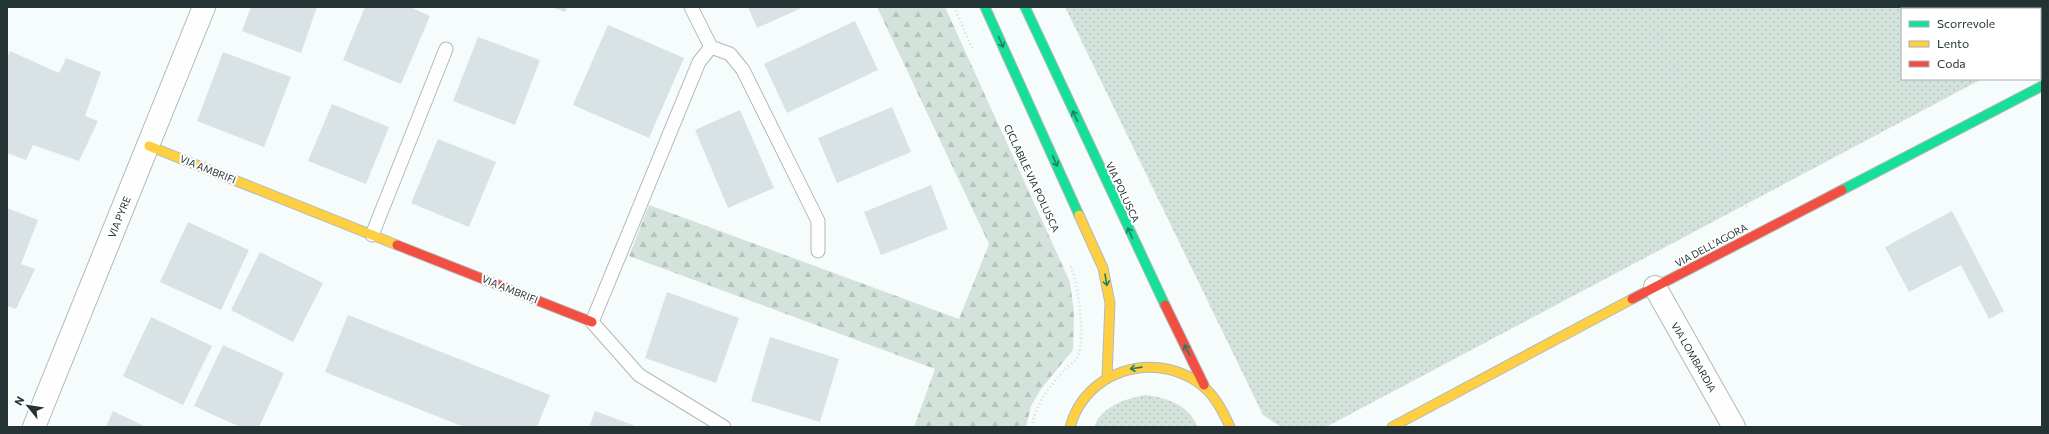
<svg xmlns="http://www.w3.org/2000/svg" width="2049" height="434" font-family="Commissioner,sans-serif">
<defs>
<pattern id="grass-dots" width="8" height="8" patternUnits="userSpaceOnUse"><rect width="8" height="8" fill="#d3e3dc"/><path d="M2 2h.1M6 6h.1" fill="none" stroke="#b5c3bd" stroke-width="1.8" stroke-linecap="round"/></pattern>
<pattern id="forest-firs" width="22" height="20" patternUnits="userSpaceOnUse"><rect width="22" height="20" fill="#d3e3dc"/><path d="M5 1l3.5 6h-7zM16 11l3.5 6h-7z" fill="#b5c3bd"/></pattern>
</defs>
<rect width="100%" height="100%" fill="#f6fbfb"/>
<path fill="url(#grass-dots)" d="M1065,7H2042V47L2040,48V9H1902V79H1982L1326,427H1281L1263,415Z
M1145,395C1167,398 1188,404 1198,427H1094C1102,406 1125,399 1145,395Z"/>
<path fill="url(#forest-firs)" d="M877,7H945L1070,282L1074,312L1073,350L1041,389L1031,406L1026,427H914L935,369L629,256L649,205L959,319L989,244Z"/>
<path fill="#d9e3e5" d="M251,7H317L301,53L242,31Z
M365,7H410L430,16L401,84L343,60Z
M551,7H567L565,12Z
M748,7H804L757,28Z
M855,21L878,70L787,113L764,64Z
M608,25L684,58L649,138L573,105Z
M478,37L540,60L515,125L453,101Z
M10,51L59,73L66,58L101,72L85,116L98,121L79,161L33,145L26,160L7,153V58Z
M223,52L291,77L264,147L197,121Z
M332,104L389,127L366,184L308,161Z
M892,107L911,152L837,183L818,138Z
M740,110L774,188L728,208L695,130Z
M438,139L496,162L469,227L411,203Z
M931,185L948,229L881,255L864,212Z
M7,208L38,220L21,264L35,269L16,309L7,306Z
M1952,211L2004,311L1989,319L1961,265L1909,292L1885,247Z
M188,222L249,250L221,310L160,282Z
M260,252L323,283L293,342L231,310Z
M667,292L739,318L716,383L645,358Z
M348,315L550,395L537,427H464L325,372Z
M151,317L212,346L183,405L123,376Z
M770,337L839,359L820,422L751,401Z
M223,345L284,373L259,427H240L194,406Z
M113,411L146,427H106Z
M595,411L638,427H589Z"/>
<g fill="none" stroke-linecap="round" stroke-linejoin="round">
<g stroke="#b0baba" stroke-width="15">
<path id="lane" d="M691,7L711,47L699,62L592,322L639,375L724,427
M711,47L730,54L743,70L818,221V251
M372,235L446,49"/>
</g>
<g stroke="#b0baba" stroke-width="24">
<path id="street" d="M1655,287L1734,427
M34,427L204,7"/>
</g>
<g stroke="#b0baba" stroke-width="11">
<path id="fast" d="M985,7L1079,215
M1025,7L1165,305
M1842,190L2042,86"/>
</g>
<g stroke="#b0baba" stroke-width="11">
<path id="slow" d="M149,146L397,245
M1079,215L1103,268L1110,303L1107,377
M1070,427C1085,372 1150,351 1196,381C1213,392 1222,409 1230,427
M1392,427L1632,299"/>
</g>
<g stroke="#b0baba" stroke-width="11">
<path id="jam" d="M397,245L592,322
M1632,299L1842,190
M1165,305L1204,385"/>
</g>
<path stroke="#d8dada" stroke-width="2.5" stroke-dasharray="1 3" stroke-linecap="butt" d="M954,7L973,50
M1643,7L1748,209
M1032,427C1035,404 1050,386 1065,369C1069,365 1076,361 1078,356C1086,336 1078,284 1070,264"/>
<use href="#lane" stroke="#fefefe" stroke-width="13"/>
<use href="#street" stroke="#fefefe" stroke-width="22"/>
<use href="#fast" stroke="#16e098" stroke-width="9"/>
<use href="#slow" stroke="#ffcf43" stroke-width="9"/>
<use href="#jam" stroke="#f24e42" stroke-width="9"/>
</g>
<defs><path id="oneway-shaft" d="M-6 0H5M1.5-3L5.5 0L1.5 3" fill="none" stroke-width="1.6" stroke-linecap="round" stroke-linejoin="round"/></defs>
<g stroke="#1e8162">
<use href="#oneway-shaft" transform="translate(1001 42) rotate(66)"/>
<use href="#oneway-shaft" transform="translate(1075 116) rotate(-115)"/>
<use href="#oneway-shaft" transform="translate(1055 161) rotate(66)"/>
<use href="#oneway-shaft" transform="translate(1130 233) rotate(-115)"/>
<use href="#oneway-shaft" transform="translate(1106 280) rotate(80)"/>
<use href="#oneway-shaft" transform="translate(1187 350) rotate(-117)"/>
<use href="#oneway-shaft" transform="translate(1136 368) rotate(172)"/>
</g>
<g text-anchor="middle" stroke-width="4" stroke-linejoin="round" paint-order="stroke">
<g font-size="10" fill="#243435" stroke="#fff">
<text transform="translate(208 169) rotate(22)" y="4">VIA AMBRIFI</text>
<text transform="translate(1032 178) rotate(65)" y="4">CICLABILE VIA POLUSCA</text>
<text transform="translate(1123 192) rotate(65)" y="4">VIA POLUSCA</text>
<text transform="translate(119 217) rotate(-68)" y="4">VIA PYRE</text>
<text transform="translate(1711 245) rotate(-28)" y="4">VIA DELL'AGORA</text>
<text transform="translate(510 289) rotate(22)" y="4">VIA AMBRIFI</text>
<text transform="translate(1694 357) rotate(60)" y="4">VIA LOMBARDIA</text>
</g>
</g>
<rect width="2049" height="434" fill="none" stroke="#243435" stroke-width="16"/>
<rect x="1901" y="8" width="140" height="72" fill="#ffffff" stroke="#a7aeae"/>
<rect x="1909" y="21" width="20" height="6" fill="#16e098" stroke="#a7aeae"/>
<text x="1937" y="28" font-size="12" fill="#243435">Scorrevole</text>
<rect x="1909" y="41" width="20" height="6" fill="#ffcf43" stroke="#a7aeae"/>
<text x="1937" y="48" font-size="12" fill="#243435">Lento</text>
<rect x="1909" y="61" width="20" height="6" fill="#f24e42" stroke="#a7aeae"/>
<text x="1937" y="68" font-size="12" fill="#243435">Coda</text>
<g transform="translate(28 406) rotate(300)" stroke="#ffffff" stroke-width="3" paint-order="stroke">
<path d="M0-3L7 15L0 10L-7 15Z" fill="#243435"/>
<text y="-6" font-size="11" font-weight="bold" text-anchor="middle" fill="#243435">N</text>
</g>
</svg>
